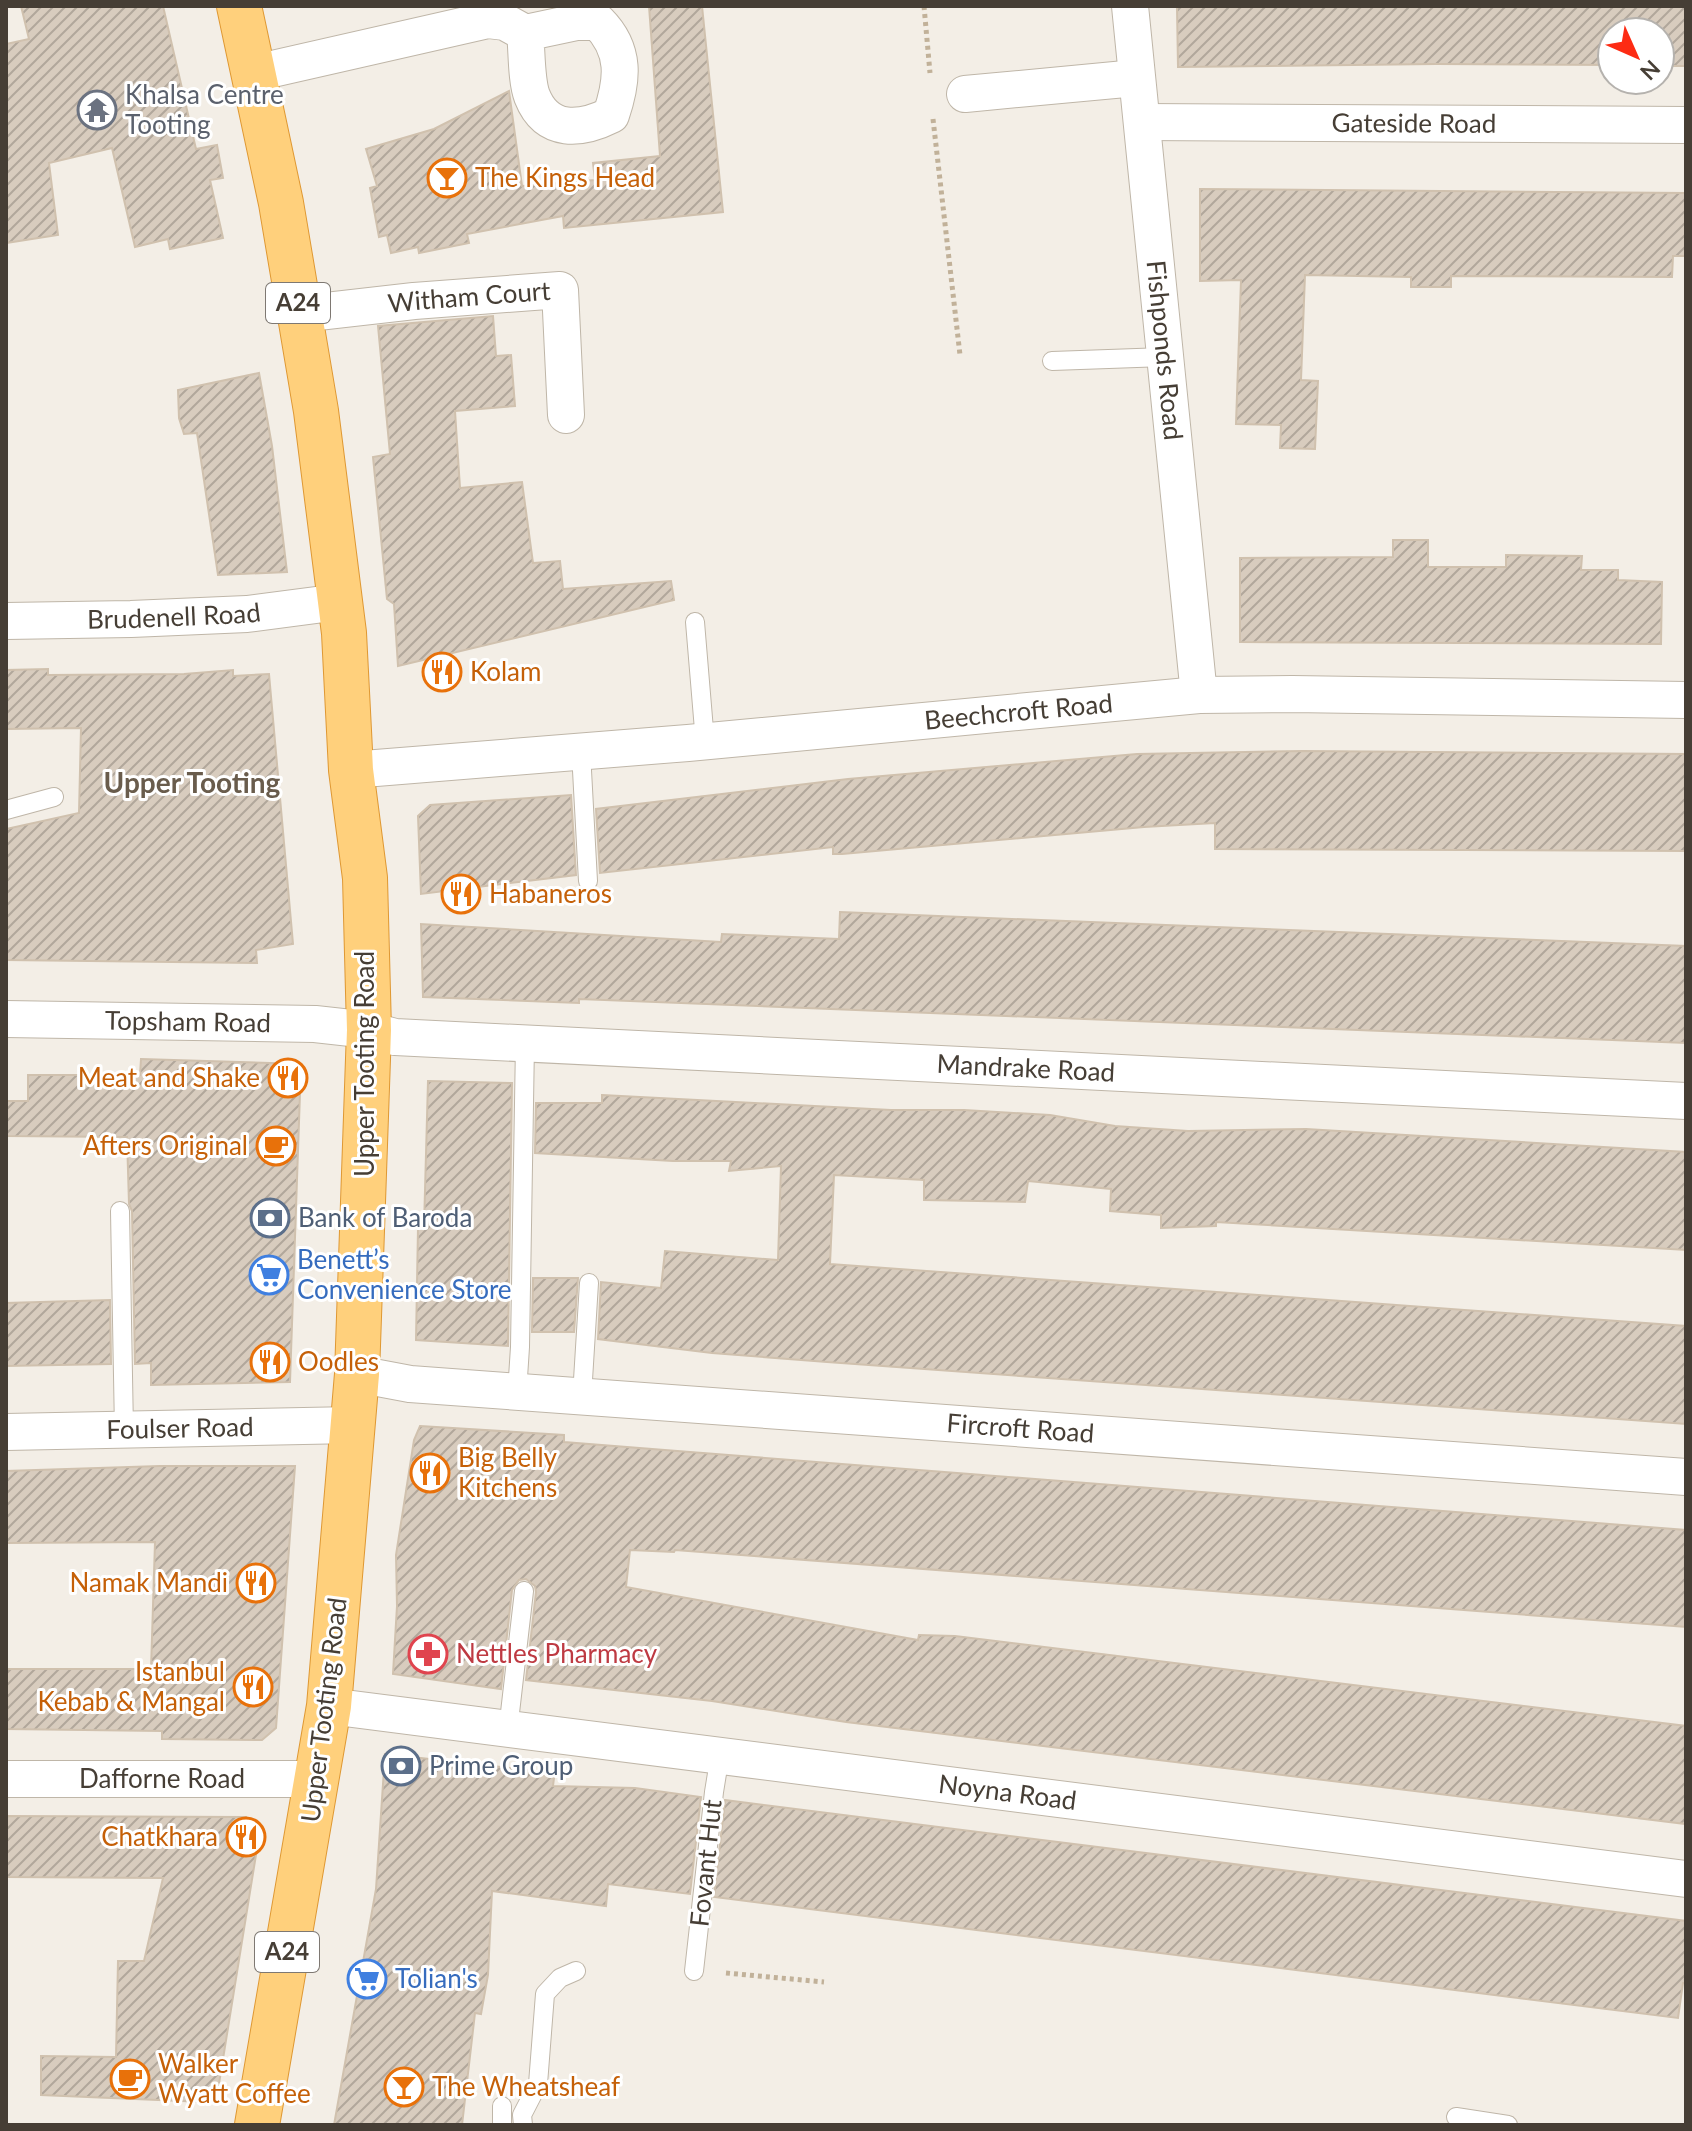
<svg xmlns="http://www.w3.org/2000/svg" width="1692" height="2131" font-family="Lato,sans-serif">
<defs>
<pattern id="building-hatch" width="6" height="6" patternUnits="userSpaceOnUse" patternTransform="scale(2)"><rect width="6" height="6" fill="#d8ccbe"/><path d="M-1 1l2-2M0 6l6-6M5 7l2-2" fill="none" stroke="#b1a79b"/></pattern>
</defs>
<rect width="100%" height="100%" fill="#f3eee6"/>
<path fill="url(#building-hatch)" stroke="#d0c1ae" stroke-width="2" d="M21,6H163L196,149L217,145L223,178L210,180L223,238L170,249L168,239L135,247L112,148L49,163L58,235L6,243V44L29,39Z
M649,6H702L723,212L564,228L563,216L467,234L469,243L419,253L418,247L391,253L387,235L379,237L370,188L377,186L366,149L434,129L509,91L522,186L595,180L593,163L660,156Z
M1686,6V66H1660V32H1612V65L1436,64L1178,67L1177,7Z
M1200,189L1686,193V256H1673L1672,277L1451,276V287H1411V277L1305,275L1301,380L1318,381L1315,449L1280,448L1281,425L1236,424L1241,280L1200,281Z
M493,316L496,356L511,355L515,406L455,411L460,488L522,482L533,563L560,561L563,589L671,581L674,600L398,666L394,604L387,599L373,457L390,454L378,326Z
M259,373L272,446L287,572L218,575L197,433L184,434L179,418L178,390Z
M1393,540H1428V567H1506V555L1582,556L1581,570H1618V580L1662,582L1661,644L1240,642V558L1393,557Z
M48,669V675L184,674L233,670V676L269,674L293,944L256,950L257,963L6,960V829L79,813L81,728L6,729V670Z
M1303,751L1686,754V851L1215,849V823L1144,827L842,854H833V847L600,873L596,809L848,779L1137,754Z
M571,795L576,875L421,894L418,816L430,805Z
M840,912L1686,946V1043L579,999V1003L423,997L421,924L721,942L722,934L839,939Z
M141,1059L301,1064L290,1382L151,1385V1363L135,1364L132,1211L129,1204L127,1137L6,1136V1101H28V1075H140Z
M428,1081L512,1083L508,1346L416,1340L418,1228L424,1227Z
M602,1095L891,1110H964L1050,1115L1115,1126L1188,1131L1306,1129L1686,1152V1250L1216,1222V1226L1161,1228V1215L1110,1211L1111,1189L1028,1181L1025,1202L924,1200V1180L834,1175L830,1264L1686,1326V1424L827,1362L712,1353L598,1339L601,1282L661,1288L665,1251L778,1260L781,1166L729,1171L731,1161H673L535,1153L536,1103H602Z
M533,1278H578L574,1332H532Z
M110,1300L111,1364L6,1366V1303Z
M420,1426L564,1435V1442L690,1452L1686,1530V1627L675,1550L674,1552L630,1550L626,1587L918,1640L919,1635L955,1636L1686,1726V1824L846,1722L712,1701L526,1680L536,1592L535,1586L526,1579L519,1580L512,1590L501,1689L393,1674L397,1606L396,1555L414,1440Z
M160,1466H295L276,1728L262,1740L162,1739V1731L6,1729V1669H151L155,1542L6,1543V1471Z
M385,1754L529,1770L554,1778L553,1786L635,1788L701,1797L690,1894L608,1884L606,1906L492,1891L488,1975L481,2014L475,2013L462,2125H334L376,1889Z
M725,1800L1686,1921V1983H1683L1678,2018L714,1897Z
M6,1816L246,1817L260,1830L217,2096L205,2102L41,2095V2056L116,2057L118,1961H144L163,1878L6,1877Z"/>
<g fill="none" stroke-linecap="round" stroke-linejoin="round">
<g stroke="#bfb6a8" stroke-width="20">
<path id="service" d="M1052,361L1165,357
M695,622L705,742
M581,752L588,881
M6,810L54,797
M120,1211L124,1430
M517,1393L520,1347L525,1043
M582,1396L589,1283
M508,1730L524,1591
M694,1971L714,1792L720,1755
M1456,2117L1508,2125
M502,2125V2106
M523,2125L522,2115L538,2084L545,1994L560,1978L576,1971"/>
</g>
<g stroke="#bfb6a8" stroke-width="38">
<g id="minor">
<path id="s1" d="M1130,6L1199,695"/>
<path d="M255,73L488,20L505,22L525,33L577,22H598C626,50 623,80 611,115C581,130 547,134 532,96C526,80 527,50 525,33"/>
<path d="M965,94L1136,78"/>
<path id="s2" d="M1142,122L1686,125"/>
<path id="s3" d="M300,314L414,301L560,290L566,415"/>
<path id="s4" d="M6,621L131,619L247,614L339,602"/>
<path id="s5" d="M351,770L688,743L1199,695L1292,694L1686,700"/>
<path id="s6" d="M6,1019L315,1024L369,1030L395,1037L1686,1101"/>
<path id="s7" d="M357,1374L410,1384L1686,1477"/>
<path id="s8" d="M6,1432L353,1425"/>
<path id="s9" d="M329,1706L1686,1879"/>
<path id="s10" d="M6,1779H318"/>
</g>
</g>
<g stroke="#df9833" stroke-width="46">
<path id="trunk" d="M239,6L281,203L316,411L344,633L351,770L365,878L369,1030L357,1374L329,1706L257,2125"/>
</g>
<path stroke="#c1b199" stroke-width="5" stroke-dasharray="4 4" stroke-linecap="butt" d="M924,6L930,73
M933,119L960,355
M726,1973L824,1982"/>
<use href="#service" stroke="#fff" stroke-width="18"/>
<use href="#minor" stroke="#fff" stroke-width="36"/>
<use href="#trunk" stroke="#ffd07c" stroke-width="44"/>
</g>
<defs>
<g id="temple-ring" transform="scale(2)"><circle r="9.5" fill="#fff" stroke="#6b7280" stroke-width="1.5"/><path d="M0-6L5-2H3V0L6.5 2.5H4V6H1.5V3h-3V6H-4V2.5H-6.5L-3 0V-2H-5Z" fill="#6b7280"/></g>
<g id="bar-ring" transform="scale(2)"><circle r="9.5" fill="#fff" stroke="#e8710a" stroke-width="1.5"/><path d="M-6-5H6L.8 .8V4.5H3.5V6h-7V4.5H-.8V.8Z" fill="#e8710a"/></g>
<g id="restaurant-ring" transform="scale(2)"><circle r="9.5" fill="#fff" stroke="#e8710a" stroke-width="1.5"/><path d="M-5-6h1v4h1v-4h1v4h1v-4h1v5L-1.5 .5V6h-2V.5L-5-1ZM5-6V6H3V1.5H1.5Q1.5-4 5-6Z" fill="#e8710a"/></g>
<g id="cafe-ring" transform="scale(2)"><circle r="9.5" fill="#fff" stroke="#e8710a" stroke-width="1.5"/><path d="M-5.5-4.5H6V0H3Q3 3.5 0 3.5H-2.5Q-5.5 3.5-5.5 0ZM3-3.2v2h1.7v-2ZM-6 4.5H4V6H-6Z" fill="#e8710a"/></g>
<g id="bank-ring" transform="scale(2)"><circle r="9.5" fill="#fff" stroke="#5c6f8a" stroke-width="1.5"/><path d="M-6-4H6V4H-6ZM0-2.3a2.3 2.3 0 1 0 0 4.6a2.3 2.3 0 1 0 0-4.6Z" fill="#5c6f8a"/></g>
<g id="supermarket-ring" transform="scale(2)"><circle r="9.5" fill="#fff" stroke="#3f7fe0" stroke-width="1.5"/><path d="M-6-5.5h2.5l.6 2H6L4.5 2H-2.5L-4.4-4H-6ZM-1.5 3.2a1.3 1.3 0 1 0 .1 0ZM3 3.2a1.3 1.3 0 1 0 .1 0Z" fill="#3f7fe0"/></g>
<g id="pharmacy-ring" transform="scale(2)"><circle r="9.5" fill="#fff" stroke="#e0444e" stroke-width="1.5"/><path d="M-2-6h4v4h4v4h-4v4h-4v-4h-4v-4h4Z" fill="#e0444e"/></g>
</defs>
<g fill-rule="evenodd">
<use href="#temple-ring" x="97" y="110"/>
<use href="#bar-ring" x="447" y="178"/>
<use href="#restaurant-ring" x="442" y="672"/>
<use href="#restaurant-ring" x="461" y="894"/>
<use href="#restaurant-ring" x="288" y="1078"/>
<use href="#cafe-ring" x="276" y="1146"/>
<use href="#bank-ring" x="270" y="1218"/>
<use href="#supermarket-ring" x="269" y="1275"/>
<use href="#restaurant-ring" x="270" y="1362"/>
<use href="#restaurant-ring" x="430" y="1473"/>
<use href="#restaurant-ring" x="256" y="1583"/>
<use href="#pharmacy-ring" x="428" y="1654"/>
<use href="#restaurant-ring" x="253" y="1687"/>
<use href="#bank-ring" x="401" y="1766"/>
<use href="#restaurant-ring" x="246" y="1837"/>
<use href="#supermarket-ring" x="367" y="1979"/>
<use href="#cafe-ring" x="130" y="2079"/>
<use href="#bar-ring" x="404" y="2087"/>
</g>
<g text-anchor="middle" stroke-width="6" stroke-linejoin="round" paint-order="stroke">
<g fill="#fff" stroke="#7e7872" stroke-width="2">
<rect x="266" y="283" width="64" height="40" rx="6"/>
<rect x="255" y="1932" width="64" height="40" rx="6"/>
</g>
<g font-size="24" font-weight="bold" fill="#463e35">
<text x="298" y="311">A24</text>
<text x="287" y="1960">A24</text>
</g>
<g font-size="26" fill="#5b616d" stroke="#fff" text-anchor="start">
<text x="125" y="104">Khalsa Centre<tspan x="125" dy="30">Tooting</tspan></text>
</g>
<g font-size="26" fill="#463e35" stroke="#fff">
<text dy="9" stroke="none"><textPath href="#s2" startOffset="272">Gateside Road</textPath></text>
<text dy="9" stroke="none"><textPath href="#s3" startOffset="170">Witham Court</textPath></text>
<text dy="9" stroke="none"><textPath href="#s1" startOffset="346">Fishponds Road</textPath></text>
<text dy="9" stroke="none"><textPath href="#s4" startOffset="168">Brudenell Road</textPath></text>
<text dy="9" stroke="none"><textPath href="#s5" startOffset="670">Beechcroft Road</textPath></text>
<text dy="9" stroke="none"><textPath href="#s6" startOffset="182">Topsham Road</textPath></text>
<text transform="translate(365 1064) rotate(-90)" y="9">Upper Tooting Road</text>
<text dy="9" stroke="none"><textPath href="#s6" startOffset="1022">Mandrake Road</textPath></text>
<text dy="9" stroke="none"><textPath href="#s7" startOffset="666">Fircroft Road</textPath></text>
<text dy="9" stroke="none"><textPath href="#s8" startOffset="174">Foulser Road</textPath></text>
<text transform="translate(324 1710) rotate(-83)" y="9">Upper Tooting Road</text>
<text dy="9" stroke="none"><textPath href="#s10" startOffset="156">Dafforne Road</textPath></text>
<text dy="9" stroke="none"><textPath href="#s9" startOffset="684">Noyna Road</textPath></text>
<text transform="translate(706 1863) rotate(-84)" y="9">Fovant Hut</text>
</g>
<g font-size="26" fill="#c56008" stroke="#fff" text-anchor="start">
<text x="475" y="187">The Kings Head</text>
<text x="470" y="681">Kolam</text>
<text x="489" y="903">Habaneros</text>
<text x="260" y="1087" text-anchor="end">Meat and Shake</text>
<text x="248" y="1155" text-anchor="end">Afters Original</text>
<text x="298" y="1371">Oodles</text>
<text x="458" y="1467">Big Belly<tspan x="458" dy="30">Kitchens</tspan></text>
<text x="228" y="1592" text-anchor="end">Namak Mandi</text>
<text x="225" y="1681" text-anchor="end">Istanbul<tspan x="225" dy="30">Kebab &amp; Mangal</tspan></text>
<text x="218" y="1846" text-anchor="end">Chatkhara</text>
<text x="158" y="2073">Walker<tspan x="158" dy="30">Wyatt Coffee</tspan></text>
<text x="432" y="2096">The Wheatsheaf</text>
</g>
<g font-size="26" fill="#4e5e75" stroke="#fff" text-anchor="start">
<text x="298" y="1227">Bank of Baroda</text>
<text x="429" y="1775">Prime Group</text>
</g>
<g font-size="26" fill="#366cbe" stroke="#fff" text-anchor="start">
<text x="297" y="1269">Benett’s<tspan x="297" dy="30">Convenience Store</tspan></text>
<text x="395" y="1988">Tolian's</text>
</g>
<g font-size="26" fill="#be3a42" stroke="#fff" text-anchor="start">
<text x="456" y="1663">Nettles Pharmacy</text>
</g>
<g font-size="28" font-weight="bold" fill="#695c4c" stroke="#fff">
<text x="192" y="793">Upper Tooting</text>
</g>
</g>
<rect width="1692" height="2131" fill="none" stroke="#463e35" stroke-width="16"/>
<g transform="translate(1636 56) rotate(135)"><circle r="38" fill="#ffffff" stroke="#b5b2ae" stroke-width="2"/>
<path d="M0-6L14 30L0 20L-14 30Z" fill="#fd2b13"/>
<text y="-12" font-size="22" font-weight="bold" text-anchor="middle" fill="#463e35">N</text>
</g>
</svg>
